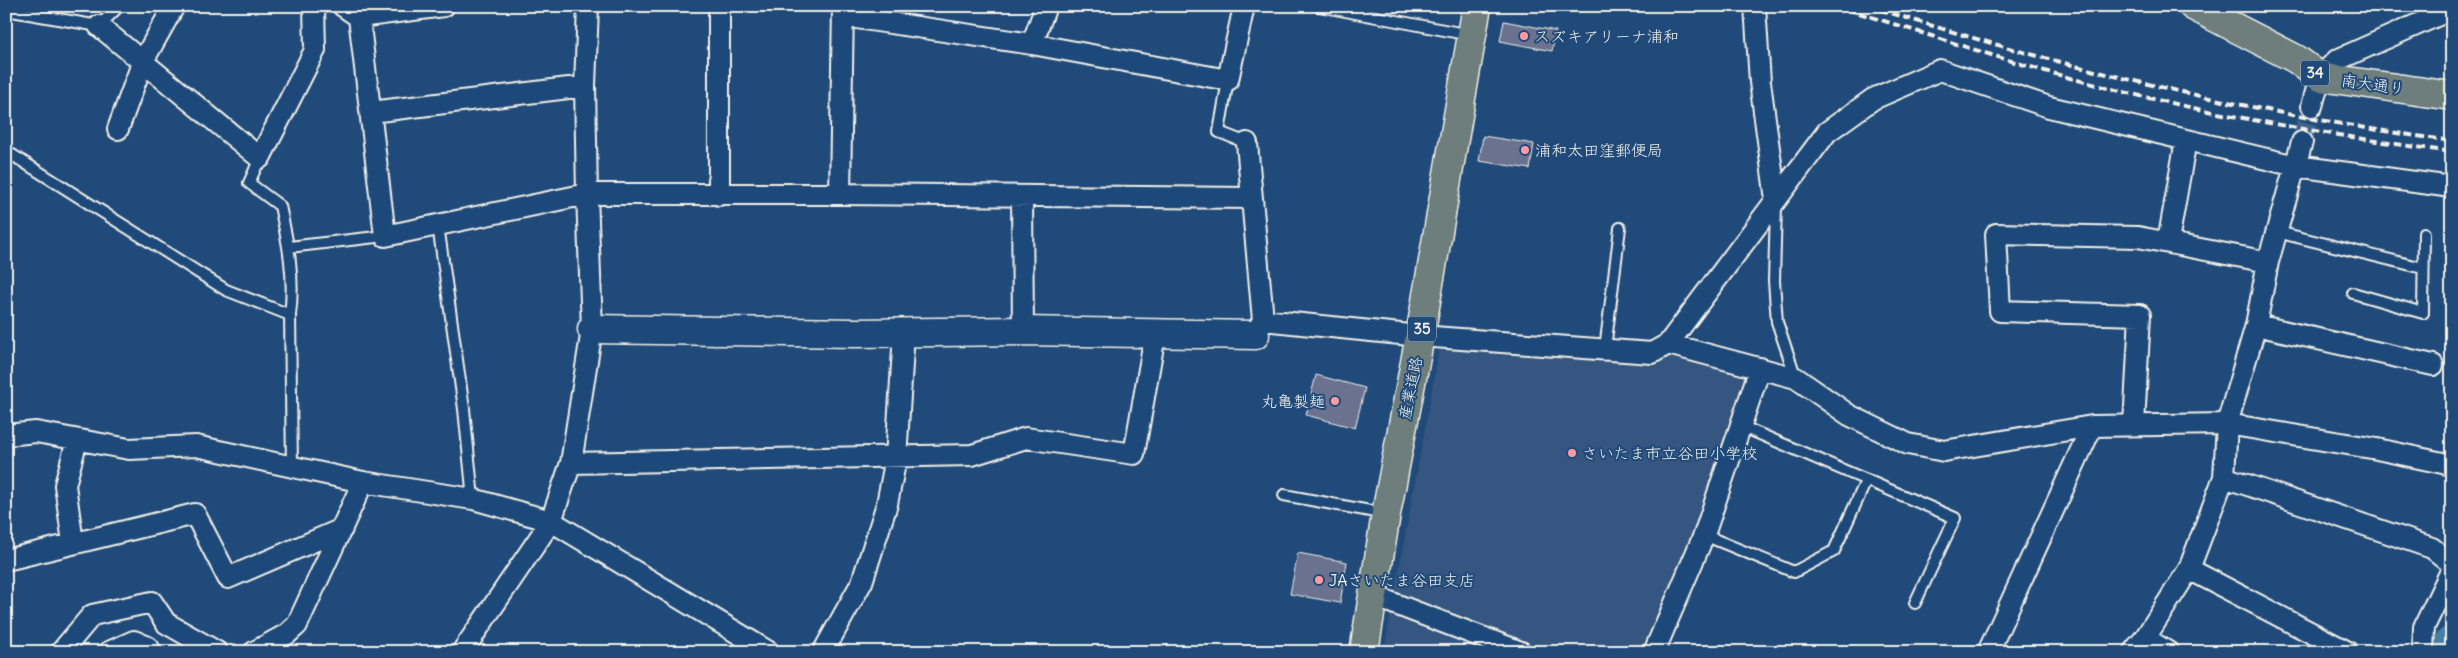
<svg xmlns="http://www.w3.org/2000/svg" width="2458" height="658" font-family="Delius,'Klee One',sans-serif">
<rect width="100%" height="100%" fill="#1f4a7a"/>
<filter id="ink" filterUnits="userSpaceOnUse"><feTurbulence type="fractalNoise" baseFrequency=".02" numOctaves="2"/><feDisplacementMap in="SourceGraphic" scale="10" xChannelSelector="R" yChannelSelector="G"/><feConvolveMatrix kernelMatrix="1 2 1 2 8 2 1 2 1" color-interpolation-filters="sRGB"/></filter>
<g filter="url(#ink)">
<path fill="#365680" d="M1441,340L1669,354L1737,371L1747,379L1698,528L1648,652H1384Z"/>
<g fill="none" stroke-linecap="round" stroke-linejoin="round">
<path stroke="#477ea4" stroke-width="36" d="M2451,652L2452,644"/>
</g>
<path fill="#6b728f" stroke="#f4f1e8" d="M1504,21L1556,31L1552,51L1500,41Z
M1483,136L1534,144L1530,169L1479,161Z
M1316,375L1365,388L1355,428L1306,415Z
M1298,553L1347,562L1340,603L1290,594Z"/>
<g fill="none" stroke-linecap="round" stroke-linejoin="round">
<path stroke="#3f638a" stroke-width="20" stroke-dasharray="20 10" stroke-linecap="butt" d="M2302,142L2312,106"/>
<g stroke="#f4f1e8" stroke-width="14">
<path id="lane" d="M1319,6L1470,35
M6,10L99,26L119,6
M1228,80L1219,132L1247,143
M6,151L226,290L290,315
M260,158L249,183L280,206C288,243 295,277 290,315L292,467
M1776,205L1774,281L1777,322L1796,378
M438,225L464,409L473,499
M2277,232L2423,268
M289,247L385,236
M2353,293L2423,313L2424,233
M1605,349L1620,228
M1741,426L1955,518L1915,603
M1284,495L1386,514
M1704,535L1794,572L1834,551L1866,481"/>
</g>
<g stroke="#f4f1e8" stroke-width="24">
<path id="street" d="M343,6L359,17L385,236L587,194H840L1250,198
M719,6V195
M1755,6L1760,82L1776,200
M843,16L1032,44L1228,80L1244,6
M359,17L444,6
M99,26L260,158L315,50L314,6
M1032,44L1046,6
M2312,106L2320,77L2337,60L2452,9
M371,112L585,86
M118,129L143,61L174,6
M1247,143L1263,320
M840,194L843,6
M1022,196L1023,331
M2168,242L2186,140
M2256,325L2433,365
M1255,335L1263,320L1420,336L1652,353L1668,344L1827,132L1873,99L1940,70L2049,107L2296,166L2452,187
M1668,344L1796,378L1849,415L1908,444L1944,451L2092,426L2227,424L2377,449L2452,465
M2134,425L2140,315L2000,311L1996,234L2138,237L2268,262
M6,435L36,432L129,449L196,446L363,482L473,499L551,521L769,652
M571,463L972,455L1026,438L1134,454L1155,335
M2224,477L2432,548L2452,564
M73,543L65,485L77,440
M6,560L195,514L228,578L342,529
M2189,569L2348,652
M1374,596L1521,652
M2145,638L2168,652
M61,652L92,615L152,602L166,623L217,652
M109,652L134,641L148,647L151,652
M254,652L287,634L297,625L363,482
M462,652L551,521L571,463L592,329L587,194L585,86L588,6
M823,652L862,582L887,504L896,458L904,333
M1654,652L1704,535L1760,368
M1988,652L2092,426
M2133,652L2145,638L2189,569L2224,477L2227,424L2256,325L2268,262L2302,142
M2423,652L2424,627L2452,569"/>
</g>
<g stroke="#f4f1e8" stroke-width="31">
<path id="secondary" d="M592,329L855,333L1023,331L1255,335"/>
</g>
<g stroke="#f4f1e8" stroke-width="31">
<path id="primary" d="M2193,6L2296,59L2320,77L2452,96
M1364,652L1386,514L1420,336L1477,6"/>
</g>
<use href="#lane" stroke="#1f4a7a" stroke-width="10"/>
<use href="#street" stroke="#1f4a7a" stroke-width="20"/>
<use href="#secondary" stroke="#1f4a7a" stroke-width="28"/>
<use href="#primary" stroke="#6d7e7c" stroke-width="28"/>
<path stroke="#f4f1e8" stroke-width="4" stroke-dasharray="8 4" stroke-linecap="butt" d="M1836,6C1919,31 2001,60 2085,82C2205,114 2329,135 2452,152
M1869,6C2059,67 2254,114 2452,141"/>
</g>
</g>
<g fill="#ff9aa2" stroke="#1f4a7a" stroke-width="2">
<circle cx="1524" cy="36" r="5"/>
<circle cx="1525" cy="150" r="5"/>
<circle cx="1335" cy="401" r="5"/>
<circle cx="1572" cy="453" r="5"/>
<circle cx="1319" cy="580" r="5"/>
</g>
<g text-anchor="middle" stroke-width="4" stroke-linejoin="round" paint-order="stroke">
<g fill="#1f4a7a" stroke="#b4bfc7" stroke-width="1">
<rect x="2301" y="60.5" width="28" height="25" rx="4"/>
<rect x="1408" y="316.5" width="28" height="25" rx="4"/>
</g>
<g font-size="15" font-weight="bold" fill="#f4f1e8">
<text x="2315" y="78">34</text>
<text x="1422" y="334">35</text>
</g>
<g font-size="16" fill="#f4f1e8" stroke="#1f4a7a" text-anchor="start">
<text x="1534" y="42">スズキアリーナ浦和</text>
<text x="1535" y="156">浦和太田窪郵便局</text>
<text x="1325" y="407" text-anchor="end">丸亀製麺</text>
<text x="1582" y="459">さいたま市立谷田小学校</text>
<text x="1329" y="586">JAさいたま谷田支店</text>
</g>
<g font-size="16" fill="#f4f1e8" stroke="#1f4a7a">
<text transform="translate(2373 84) rotate(8)" y="6">南大通り</text>
<text transform="translate(1410 388) rotate(-79)" y="6">産業道路</text>
</g>
</g>
<rect width="2458" height="658" fill="none" stroke="#1f4a7a" stroke-width="25"/>
<rect x="12" y="12" width="2433" height="633" fill="none" stroke="#f4f1e8" stroke-width="2" filter="url(#ink)"/>
</svg>
